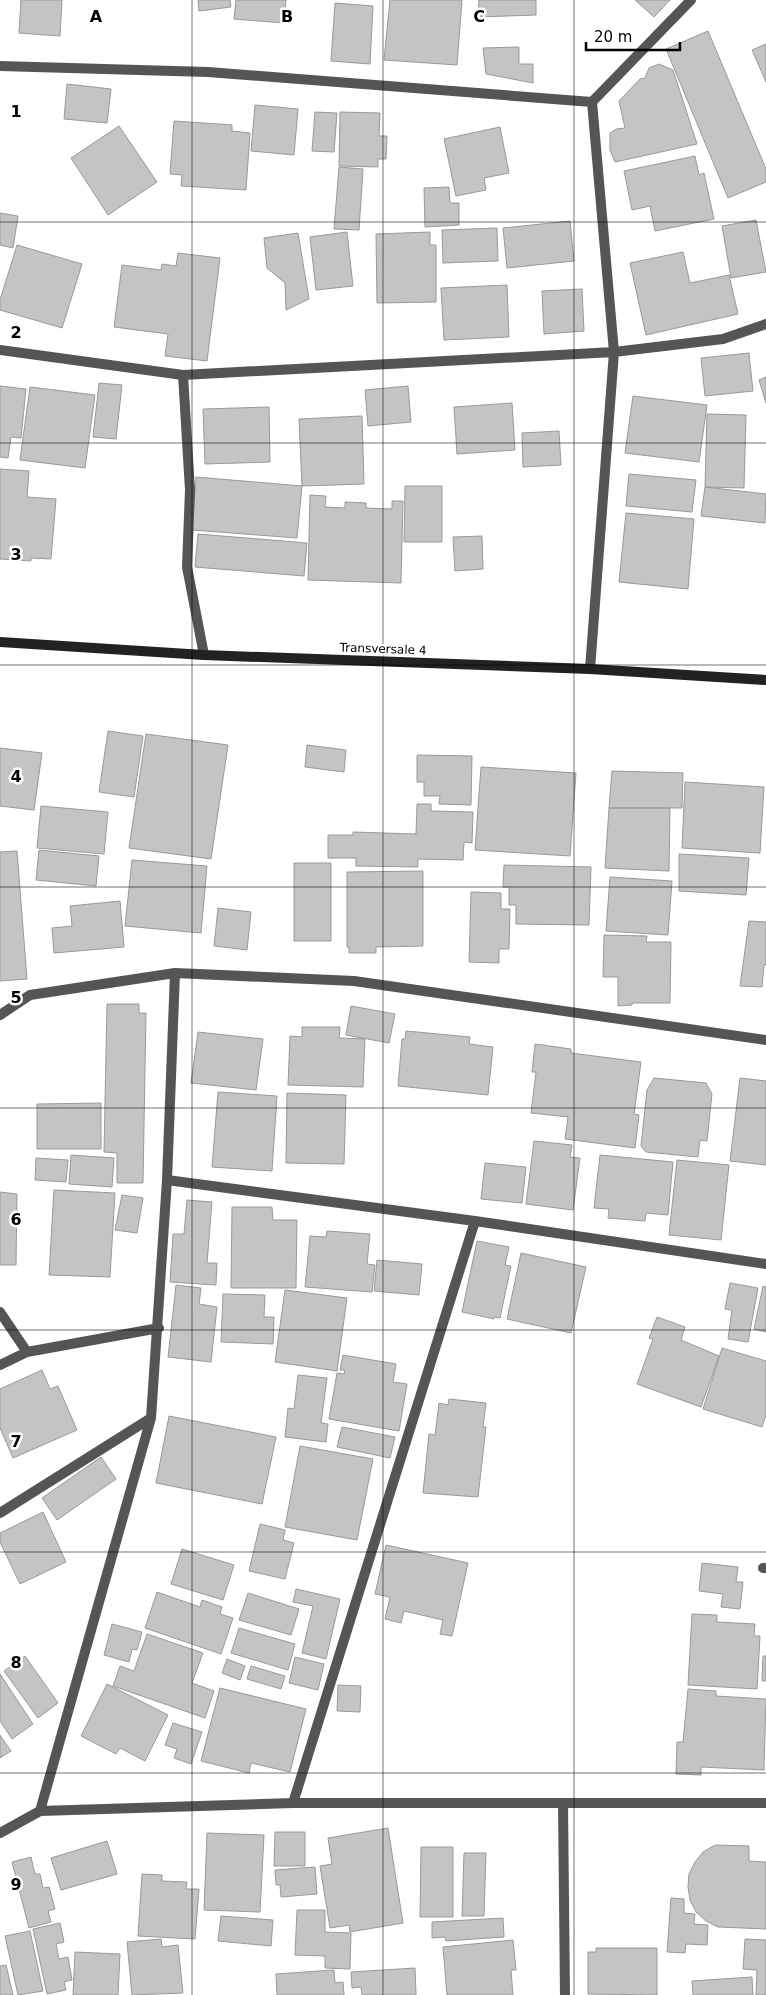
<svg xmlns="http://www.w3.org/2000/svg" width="766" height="1995" font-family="'DejaVu Sans',sans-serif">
<rect width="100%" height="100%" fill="#fff"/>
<path fill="#c4c4c4" stroke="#999" d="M21,0H62L60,36L19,33Z
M198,0H230L231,7L199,11Z
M236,0H286L284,23L234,19Z
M390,0H462L457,65L384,60Z
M479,0H536V15L478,17Z
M635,0H670L654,17Z
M335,3L373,6L370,64L331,61Z
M708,31L766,169V182L728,198L666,49Z
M766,44V82L752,50Z
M519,47V64H533V83L486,74L483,48Z
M659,64L673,70L697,144L615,162L610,150V133L616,129L625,128L619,101L640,79L645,78L649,68Z
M67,84L111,89L107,123L64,119Z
M255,105L298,109L294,155L251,151Z
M315,112L337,113L334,152L312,151Z
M340,112L380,113L379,136H387L386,159H378V167L339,166Z
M174,121L232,125V131L250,133L246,190L181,186L182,175L170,174Z
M119,126L157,182L108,215L71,158Z
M500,127L509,173L484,178L486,190L456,196L444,139Z
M695,156L699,175L704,173L714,219L655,231L650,206L632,210L624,171Z
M339,167L363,169L359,230L334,229Z
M449,187L450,203H459V225L425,227L424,188Z
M0,213L18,216L13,248L0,245Z
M756,220L766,272L731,278L722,226Z
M570,221L574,261L507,268L503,228Z
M497,228L498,261L443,263L442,230Z
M347,232L353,286L316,290L310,237Z
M430,232V245H436V302L377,303L376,234Z
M298,233L309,299L286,310L285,283L267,268L264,238Z
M17,245L82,264L62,328L0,310V300Z
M683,252L690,283L729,275L738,314L646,335L630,263Z
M178,253L220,258L207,361L165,356L168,334L114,327L122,265L161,270L162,264L176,266Z
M507,285L509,337L444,340L441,288Z
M582,289L584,331L544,334L542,291Z
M749,353L753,391L705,396L701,358Z
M766,377V403L759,380Z
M99,383L122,385L116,439L93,437Z
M0,386L26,389L21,438L11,437L8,458L0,457Z
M408,386L411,422L368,426L365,390Z
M30,387L95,395L85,468L20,460Z
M633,396L707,405L699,462L625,453Z
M512,403L515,450L457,454L454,407Z
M269,407L270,462L205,464L203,409Z
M707,414L746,415L744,488L705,487Z
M362,416L364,484L302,486L299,419Z
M559,431L561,465L523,467L522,433Z
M0,469L29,471L27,497L56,499L51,559L31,558V561L0,559Z
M629,474L696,480L692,512L626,506Z
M196,477L302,486L297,538L192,530Z
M405,486H442V542H404Z
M705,487L766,494L765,523L701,516Z
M310,495L326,496L325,507L345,508V502L366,503V508L392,509V501H403L401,583L308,580Z
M626,513L694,519L688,589L619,582Z
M198,534L307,543L304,576L195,567Z
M482,536L483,569L455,571L453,537Z
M108,731L143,736L134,797L99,792Z
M146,734L228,745L211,859L129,848Z
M307,745L346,750L344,772L305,767Z
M0,748L42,753L34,810L0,806Z
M417,755L472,756L471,805L439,804L440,796H424V782H417Z
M481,767L576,773L570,856L475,850Z
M612,771L683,773L682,808H609Z
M685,782L764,787L760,853L682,848Z
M417,804H431V811L473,812L472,843L464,842L463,860L418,859V867L356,866V858H328V835H353V832L416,834Z
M41,806L108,812L104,854L37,848Z
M609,808H670L669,871L605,868Z
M39,850L99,856L96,886L36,880Z
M17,851L27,979L0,981V852Z
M679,854L749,858L746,895L679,891Z
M132,860L207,866L201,933L125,926Z
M294,863H331V941H294Z
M504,865L591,867L589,925L516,924V905H509V887H503Z
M423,871V946L376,947V953H349V947H347V872Z
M610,877L672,881L668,935L606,931Z
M471,892L501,893V909H510L509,949H499V963L469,962Z
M120,901L124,947L54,953L52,928L72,926L70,906Z
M218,908L251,912L247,950L214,946Z
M749,921L766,922V965H764L762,987L740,986Z
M604,935L647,936L646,942H671L670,1003H632V1005L618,1006V977H603Z
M107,1004H139V1013H146L143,1183H117V1153L104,1152Z
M351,1006L395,1014L389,1043L346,1035Z
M302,1027H340L339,1038L365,1039L363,1087L288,1085L290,1036L302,1037Z
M406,1031L470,1037L469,1044L493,1047L488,1095L398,1086L402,1039H405Z
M198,1032L263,1039L256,1090L191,1083Z
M535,1044L571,1049V1053L641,1062L634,1114L639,1115L635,1148L565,1139L568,1117L531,1113L536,1072H532Z
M654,1078L706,1083L712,1094L707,1141L700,1140L698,1157L646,1152L641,1146L647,1090Z
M740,1078L766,1081V1165L730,1161Z
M218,1092L277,1096L272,1171L212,1167Z
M287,1093L346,1095L344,1164L286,1163Z
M101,1103V1149H37V1104Z
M534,1141L572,1145L570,1157L580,1158L573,1210L526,1204Z
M71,1155L114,1158L112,1187L69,1184Z
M600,1155L673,1162L668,1215L646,1213L645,1221L608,1218L609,1209L594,1208Z
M36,1158L68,1160L66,1182L35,1180Z
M677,1160L729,1165L721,1240L669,1235Z
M485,1163L526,1167L522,1203L481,1199Z
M54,1190L115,1193L110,1277L49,1275Z
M0,1192L17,1194L16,1265H0Z
M122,1195L143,1198L137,1233L115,1230Z
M187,1200L212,1202L207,1263H217L216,1285L170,1282L173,1234H184Z
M232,1207H272L273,1220H297L296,1288H231Z
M327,1231L370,1234L367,1264L375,1265L372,1292L305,1287L310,1236L326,1237Z
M477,1241L509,1247L505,1265L511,1266L500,1318L494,1317V1319L462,1312Z
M521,1253L586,1267L571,1333L507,1319Z
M377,1260L422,1264L419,1295L374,1291Z
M730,1283L758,1288L748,1342L728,1339L732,1310L725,1309Z
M176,1285L201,1288L199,1304L217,1307L211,1362L168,1357Z
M763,1286L766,1287V1332L754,1329Z
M285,1290L347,1298L337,1371L275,1362Z
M223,1294L265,1295L264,1317H274L273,1344L221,1342Z
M657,1317L685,1327L681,1340L719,1356L701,1407L637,1384L653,1339L649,1338Z
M722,1348L766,1361V1415L762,1427L703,1409Z
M343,1355L396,1364L393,1382L407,1384L399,1431L329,1419L337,1373L344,1374L345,1370H340Z
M42,1370L50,1389L58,1386L77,1430L13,1458L0,1428V1389Z
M298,1375L327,1378L321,1423L328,1424L326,1442L285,1437L288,1408L294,1409Z
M449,1399L486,1403L483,1427H486L478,1497L423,1493L429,1434L435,1435L439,1403L448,1405Z
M169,1416L276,1437L262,1504L156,1483Z
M342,1427L395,1437L390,1458L337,1447Z
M300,1446L373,1459L357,1540L285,1527Z
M101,1457L116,1479L57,1520L42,1498Z
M43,1512L66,1562L20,1584L0,1542V1533Z
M260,1524L285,1530L283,1540L294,1543L285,1579L249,1571Z
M386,1545L468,1563L452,1636L440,1634L443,1620L404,1611L401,1623L385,1619L390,1597L375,1594Z
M182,1549L234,1565L223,1600L171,1584Z
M702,1563L738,1567L736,1582H743L740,1609L721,1607L723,1594L699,1591Z
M296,1589L340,1599L326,1659L302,1653L313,1606L293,1602Z
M157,1592L200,1607L202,1600L222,1607L220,1614L233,1618L221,1654L145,1628Z
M248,1593L299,1609L291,1635L239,1620Z
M692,1614L717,1615V1622L755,1624L754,1636H760L757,1689L688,1685Z
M112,1624L142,1632L137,1650L132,1649L129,1662L104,1655Z
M239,1628L295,1644L288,1670L231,1653Z
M147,1634L203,1653L192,1683L214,1691L205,1718L113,1686L120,1666L134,1671Z
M25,1656L58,1703L38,1718L4,1671Z
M763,1656H766V1681H762Z
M295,1657L324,1664L318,1690L289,1683Z
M227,1659L245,1666L240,1680L222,1673Z
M251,1666L285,1676L281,1689L247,1679Z
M0,1674L33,1724L12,1739L0,1721Z
M107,1684L168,1715L145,1761L120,1748L116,1754L81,1736Z
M338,1685L361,1686L360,1712L337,1711Z
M220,1688L306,1709L290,1772L251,1763L249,1773L201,1761Z
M688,1689L716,1691V1696L766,1699L764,1770L701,1767V1775L676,1774L677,1742H683Z
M173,1723L202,1732L191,1764L174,1758L177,1749L165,1745Z
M0,1735L11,1751L0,1758Z
M388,1828L403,1923L350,1932L349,1925L330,1928L320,1866L332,1864L328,1838Z
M275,1832H305V1866H274Z
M207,1833L264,1835L260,1912L204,1910Z
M107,1841L117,1874L61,1890L51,1858Z
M715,1845L749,1846V1861L766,1862V1929L718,1927L706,1921L696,1912L690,1900L688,1887L689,1874L695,1862L703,1852Z
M421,1847H453V1917H420Z
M464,1853H486L484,1916H462Z
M31,1857L35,1874H40L43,1888L49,1887L55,1909L48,1911L51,1922L29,1928L12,1862Z
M315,1867L317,1894L281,1897L280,1885H276L275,1870Z
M142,1874L162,1875V1881L187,1882L186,1889H199L195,1939L138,1936Z
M671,1898L684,1899V1913L695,1914L694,1924L708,1925L707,1945L686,1944L685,1953L667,1952Z
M297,1910H325V1932L351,1933L350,1969L325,1968V1956L295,1955Z
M221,1916L273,1920L271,1946L218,1941Z
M503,1918L504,1937L446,1941L445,1937L432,1938V1922Z
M60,1923L64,1942L56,1944L59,1959L68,1957L72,1980L64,1982L66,1990L47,1994L33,1929Z
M30,1931L43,1991L18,1995L5,1936Z
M161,1939L162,1947L178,1945L183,1993L132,1995L127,1942Z
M745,1939L766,1940V1995H756L757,1970L743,1969Z
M513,1940L516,1970H511L513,1995H447L443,1947Z
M596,1948H657V1995L588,1994V1952H596Z
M75,1952L120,1954L118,1995H73Z
M6,1965L13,1995H0V1966Z
M415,1968L416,1995H362L361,1987L352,1988L351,1972Z
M334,1970L335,1983L343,1982L344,1995H277L276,1974Z
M752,1977L753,1995H693L692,1981Z"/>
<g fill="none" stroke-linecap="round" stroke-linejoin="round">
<path stroke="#555" stroke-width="10" d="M763,1568H766"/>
<path stroke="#555" stroke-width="10" d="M0,66L208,72L592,102L691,0
M0,350L183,375L614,352L723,339L766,324
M183,375L190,490L187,567L204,655
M590,669L614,352L592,102
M0,1015L30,995L175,973L354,981L766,1040
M167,1180L475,1221L766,1264
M0,1312L27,1352
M0,1365L27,1352L159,1328
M0,1513L151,1418
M293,1803L475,1221
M563,1803L565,1995
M40,1811L151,1418L167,1180L175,973
M0,1833L40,1811L293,1803H766"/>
<path stroke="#222" stroke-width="10" d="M0,642L204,655L590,669L766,680"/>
</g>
<path fill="none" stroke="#000" stroke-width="1" stroke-opacity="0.55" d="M192,0V1995M383,0V1995M574,0V1995M0,222H766M0,443H766M0,665H766M0,887H766M0,1108H766M0,1330H766M0,1552H766M0,1773H766"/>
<g text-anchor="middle" stroke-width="5" stroke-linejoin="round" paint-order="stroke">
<g font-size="12" fill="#000" stroke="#fff">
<text transform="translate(383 649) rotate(2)" y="4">Transversale 4</text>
</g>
</g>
<g font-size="16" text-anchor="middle" font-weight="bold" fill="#000" stroke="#fff" stroke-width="5" stroke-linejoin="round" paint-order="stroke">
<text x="96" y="22">A</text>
<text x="287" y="22">B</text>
<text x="479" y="22">C</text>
<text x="16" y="117">1</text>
<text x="16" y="338">2</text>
<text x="16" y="560">3</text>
<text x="16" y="782">4</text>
<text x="16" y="1003">5</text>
<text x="16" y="1225">6</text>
<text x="16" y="1447">7</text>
<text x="16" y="1668">8</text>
<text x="16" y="1890">9</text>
</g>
<path d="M586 42v8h94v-8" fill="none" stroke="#000000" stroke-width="2.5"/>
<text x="594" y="42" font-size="15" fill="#000000" stroke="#ffffff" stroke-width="4" paint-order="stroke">20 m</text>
</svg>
